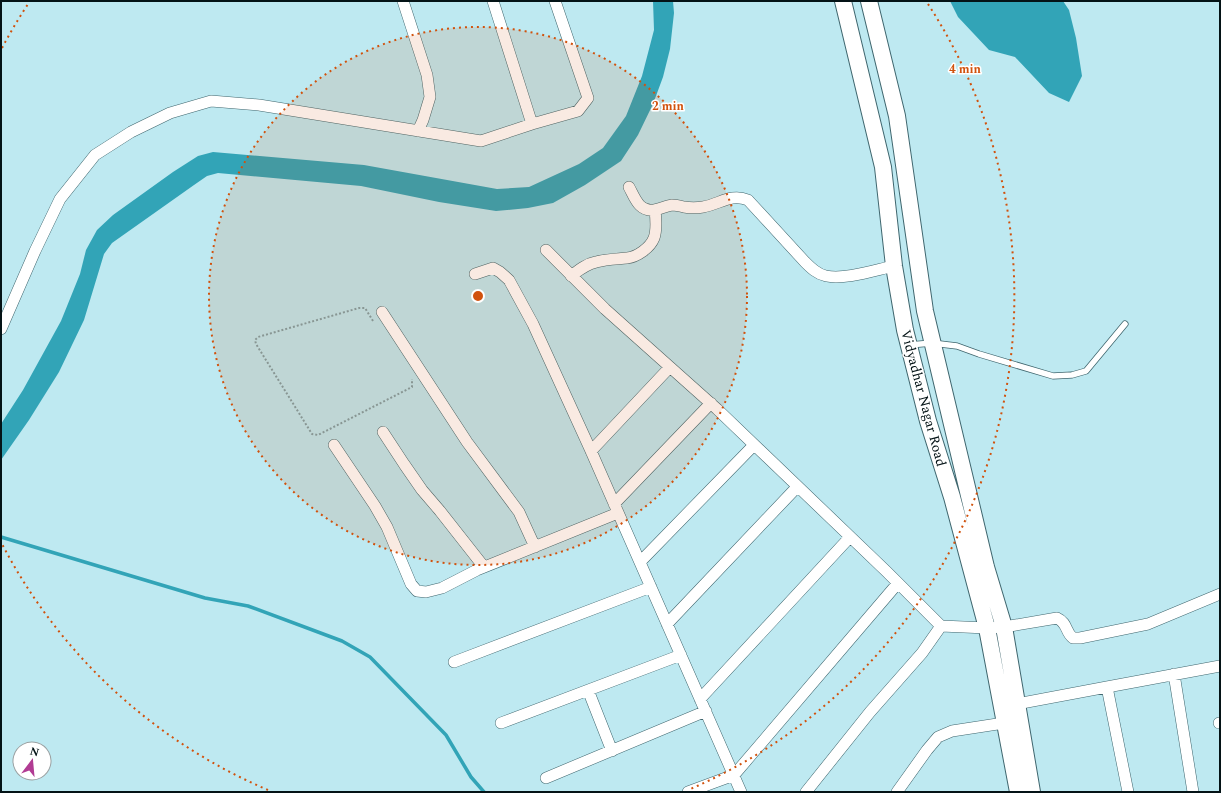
<svg xmlns="http://www.w3.org/2000/svg" width="1221" height="793" font-family="Spectral,serif">
<rect width="100%" height="100%" fill="#bee9f1"/>
<path fill="#32a4b7" d="M653,1H673L674,13L670,49L663,77L653,104L638,135L621,161L585,185L553,203L528,208L496,211L439,202L361,186L218,173L207,176L194,185L112,243L104,254L84,320L59,372L29,420L1,460V424L23,390L61,321L80,274L86,250L97,230L113,215L173,172L198,156L213,152L364,165L497,189L529,187L579,164L603,148L626,116L642,76L654,30Z
M950,1H1063L1069,10L1076,38L1082,76L1069,102L1049,93L1015,57L989,50L958,17Z"/>
<g fill="none" stroke-linecap="round" stroke-linejoin="round">
<path stroke="#32a4b7" stroke-width="3.5" d="M1,537L205,598L248,606L342,641L370,657L446,735L471,777L484,792"/>
<g stroke="#3f666e" stroke-width="7">
<path id="lane" d="M909,345L932,343L957,346L979,354L1053,376L1072,375L1086,371L1125,324"/>
</g>
<g stroke="#3f666e" stroke-width="12">
<path id="street" d="M403,1L427,75L430,97L423,120L418,131
M493,1L532,124
M629,187C635,198 639,212 654,210C660,209 666,206 672,205C676,205 680,206 684,207C690,208 697,208 703,207C720,204 731,193 748,200L805,262C811,268 817,274 826,276C845,280 875,270 894,266
M546,250L605,309L717,409L887,572L941,626L922,653L870,712L806,792
M475,274L493,268L500,272L509,280L533,324L591,451L741,792
M571,276C579,270 586,264 596,262C606,259 617,259 627,258C637,257 650,248 654,238C657,230 656,219 655,210
M382,312L467,442L519,512L535,547
M1,329L35,251L60,199L95,155L131,132L170,113L211,101L259,105L481,141L532,124L578,111L588,98L555,1
M383,432L404,464L422,490L440,511L484,567
M334,445L375,506L387,527L411,584L417,591L426,592L442,588L477,570L618,513
M591,451L670,367
M614,504L711,403
M640,562L754,445
M667,624L797,487
M941,626L987,628L1004,627L1057,618C1068,623 1065,632 1073,638H1080L1148,624L1220,594
M454,662L651,587
M1174,674L1193,792
M1107,687L1220,666
M588,690L612,751
M700,699L850,537
M1011,705L1107,687L1128,792
M501,723L681,655
M1219,723H1220
M546,778L706,711
M688,792L734,775L898,583
M897,792L927,750L938,737L952,731L1004,723"/>
</g>
<g stroke="#3f666e" stroke-width="18">
<path id="secondary" d="M843,1L883,167L894,266L905,330L928,421L952,497L987,628L1018,792
M869,1L897,116L925,311L986,567L1004,627L1032,792"/>
</g>
<path stroke="#7fa0a6" stroke-width="2" stroke-dasharray="2 2" stroke-linecap="butt" d="M373,321L365,308H359L258,337L255,340L256,344L312,434L318,435L412,387V379"/>
<use href="#lane" stroke="#fff" stroke-width="5.5"/>
<use href="#street" stroke="#fff" stroke-width="11"/>
<use href="#secondary" stroke="#fff" stroke-width="16"/>
</g>
<circle cx="478" cy="296" r="269" fill="#d1520d" fill-opacity=".12"/>
<g fill="none" stroke="#d1520d" stroke-width="2" stroke-dasharray="2 4">
<circle cx="478" cy="296" r="269"/>
<path d="M268 790A537 537 0 0 1 2 544M2 48A537 537 0 0 1 28 4M928 4A537 537 0 0 1 688 790"/>
</g>
<g text-anchor="middle" stroke-width="3" stroke-linejoin="round" paint-order="stroke">
<g font-size="14" fill="#041316" stroke="#fff">
<text transform="translate(924 398) rotate(75)" y="5">Vidyadhar Nagar Road</text>
</g>
</g>
<circle cx="478" cy="296" r="6" fill="#d1520d" stroke="#fff" stroke-width="2"/>
<g font-size="12" text-anchor="middle" font-weight="bold" fill="#d1520d" stroke="#fff" stroke-width="3" stroke-linejoin="round" paint-order="stroke">
<text x="965" y="73">4 min</text>
<text x="668" y="110">2 min</text>
</g>
<rect width="1221" height="793" fill="none" stroke="#041316" stroke-width="4"/>
<g transform="translate(32 761) rotate(16)"><circle r="19" fill="#ffffff" stroke="#9ba1a2"/>
<path d="M0-3L7 15L0 10L-7 15Z" fill="#b13c93"/>
<text y="-6" font-size="11" font-weight="bold" text-anchor="middle" fill="#041316">N</text>
</g>
</svg>
